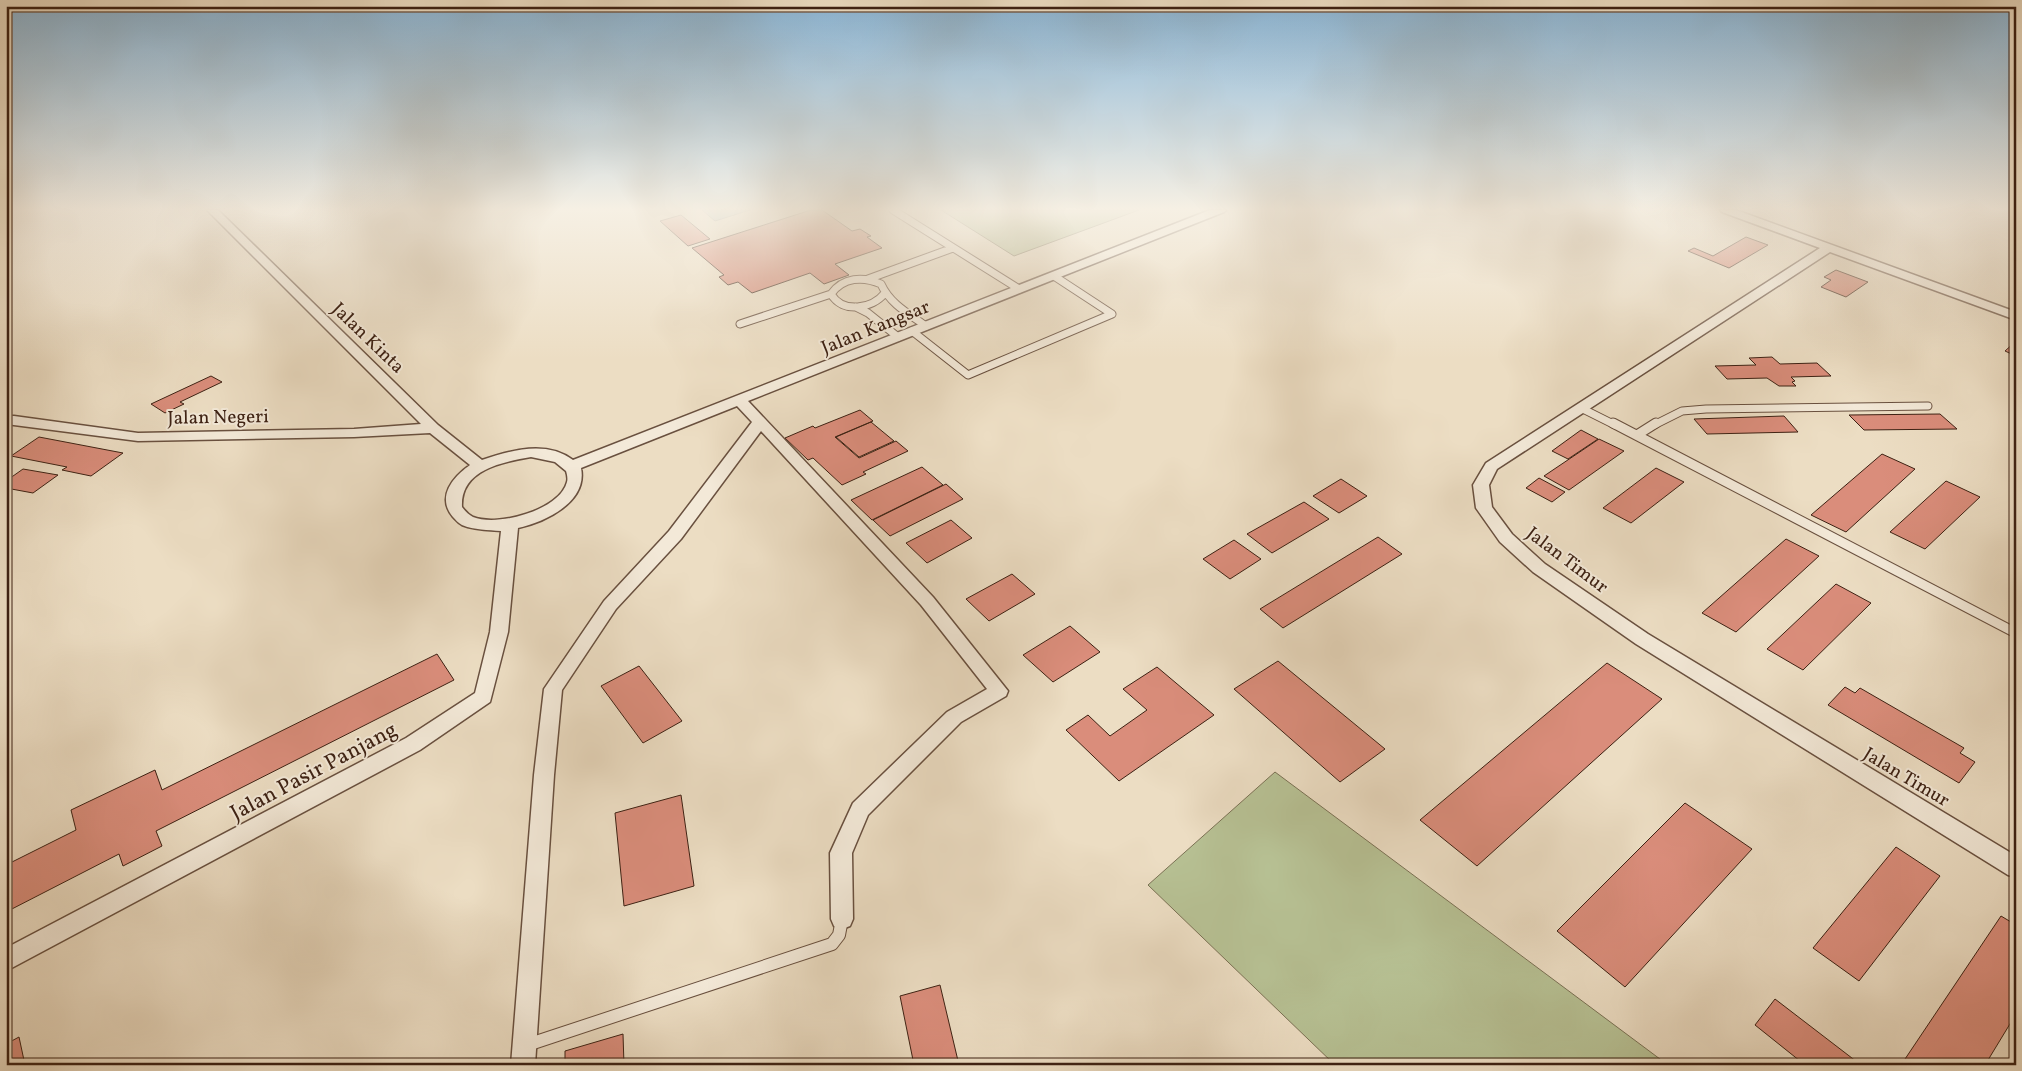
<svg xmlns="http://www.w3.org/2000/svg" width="2022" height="1071" font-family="Vollkorn,serif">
<rect width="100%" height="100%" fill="#ecddc3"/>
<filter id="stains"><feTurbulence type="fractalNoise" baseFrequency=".004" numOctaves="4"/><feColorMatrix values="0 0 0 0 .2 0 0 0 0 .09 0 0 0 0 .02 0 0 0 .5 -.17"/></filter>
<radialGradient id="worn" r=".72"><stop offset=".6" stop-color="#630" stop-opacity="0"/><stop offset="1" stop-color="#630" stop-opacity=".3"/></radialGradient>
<path fill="#b7c194" stroke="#7a7154" d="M941,210H1139L1014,256Z
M1275,772L1668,1065H1335L1148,885Z"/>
<path fill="#9dbabd" stroke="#777d79" d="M702,210H750L715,221Z"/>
<path fill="#da8d7b" stroke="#3d2113" d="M811,210H822L852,231L860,229L871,236L867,237L882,248L835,264L849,275L824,284L810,273L752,293L738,282L728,285L719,277L724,275L692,248Z
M681,215L710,239L688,246L660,221Z
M1746,237L1768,245L1729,268L1688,251L1694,248L1713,256Z
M1836,270L1868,282L1846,297L1821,287L1831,280L1824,277Z
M2016,341V356L2005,351Z
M1772,357L1780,364L1817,363L1831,376L1791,377L1795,381L1792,382L1796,386H1779L1767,378L1727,379L1715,366L1756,365L1749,358Z
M211,376L222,382L180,402L184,404L165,413L151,404Z
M860,410L873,421L835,437L859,458L896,441L908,451L863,472L866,474L842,485L813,458L808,460L785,438L813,426L815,428Z
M1940,414L1957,429L1864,430L1849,415Z
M1784,416L1798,432L1707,434L1694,419Z
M871,422L894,441L859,457L836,437Z
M1581,430L1598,439L1568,459L1552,451Z
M39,437L123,453L91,476L62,470L67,467L11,456Z
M1599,439L1624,451L1569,490L1544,476Z
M1882,454L1915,469L1846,532L1811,515Z
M922,467L943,485L872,520L851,500Z
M1656,468L1684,482L1631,523L1603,508Z
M23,469L58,475L33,493L6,488V481Z
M1539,478L1565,492L1552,502L1526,488Z
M1341,479L1367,496L1339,513L1313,496Z
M1946,481L1980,497L1925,549L1890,532Z
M946,484L963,499L890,536L873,520Z
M1304,502L1329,519L1272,553L1247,534Z
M951,520L972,538L927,563L906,543Z
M1378,537L1402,554L1283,628L1260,609Z
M1786,539L1819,556L1736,632L1702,613Z
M1234,540L1261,559L1230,579L1203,559Z
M1012,574L1035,594L989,621L966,599Z
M1836,584L1871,603L1803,670L1767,649Z
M1070,626L1100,652L1053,682L1023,655Z
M437,654L454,680L156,831L162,846L123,866L119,854L6,912V865L76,830L71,810L155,770L162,790Z
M1278,661L1385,749L1340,782L1234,689Z
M1607,663L1662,699L1477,866L1420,820Z
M639,666L682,721L643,743L601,686Z
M1157,667L1214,715L1119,781L1066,730L1088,715L1110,736L1147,710L1123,689Z
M1845,687L1855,693L1860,688L1964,748L1960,753L1975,762L1959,783L1828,705Z
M681,795L694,886L624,906L615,813Z
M1685,803L1752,849L1625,987L1557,931Z
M1896,847L1940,876L1859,981L1813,948Z
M2001,916L2016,925V1014L1985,1065H1901Z
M940,985L959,1065H914L900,996Z
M1775,999L1861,1065H1805L1755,1025Z
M623,1034L624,1065H565V1051Z
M19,1037L25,1065H6V1044Z"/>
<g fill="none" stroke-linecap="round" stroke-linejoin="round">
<g stroke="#69503f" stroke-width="9">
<path id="lane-far2" d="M893,210L1019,289
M868,279L953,248
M831,294C843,314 872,309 885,293
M856,307L868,313L898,337
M740,324L831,294C843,277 863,276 881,284C890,304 909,314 926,326
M912,331L968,375L1112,314L1054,276
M1581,408L1615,425
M1654,425L1682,411L1706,409L1928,406"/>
</g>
<g stroke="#69503f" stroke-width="11">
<path id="lane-far1" d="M1613,423L2016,633
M1637,435L1656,423"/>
</g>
<g stroke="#69503f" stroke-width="14">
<path id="lane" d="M527,1045L832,944L839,935L842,919"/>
</g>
<g stroke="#69503f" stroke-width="3">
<path id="street" d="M207,210H218L438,425L482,460C511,450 547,440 573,460L1210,210H1226L1224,212L748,401L933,597L1008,691L1006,696L961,722L868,815L852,853L853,919L850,926L842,929L834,926L831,919L830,853L853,803L947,712L987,689L921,605L761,431L681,539L616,609L562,690L554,775L535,1065H511L534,775L544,689L604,601L669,531L752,422L737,406L581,468C588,502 545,522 518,528L508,632L490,702L420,750L6,971V948L406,738L475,693L490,632L501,531C488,530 474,530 462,525C458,523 456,520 453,517C436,497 453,477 470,465L430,433L354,437L138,441L6,424V416H14L138,433L354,429L421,424ZM531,457L555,462L566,471C567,474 568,479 567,482C560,510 498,527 473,517C469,515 465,511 462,507C460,470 502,462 531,457Z
M1720,210H1736L2016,312V320L1830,252L1497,469L1489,485L1492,507L1512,534L1545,564L1648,634L2016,856V877L2008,875L1636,644L1533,572L1500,542L1476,508L1473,485L1486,463L1820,248L1722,212Z"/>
</g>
<use href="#lane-far2" stroke="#f3e9d8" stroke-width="7"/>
<use href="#lane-far1" stroke="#f3e9d8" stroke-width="9"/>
<use href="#lane" stroke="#f3e9d8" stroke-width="12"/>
<use href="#street" fill="#f3e9d8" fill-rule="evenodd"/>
</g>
<linearGradient id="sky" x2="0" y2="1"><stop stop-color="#8ab6d7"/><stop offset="0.58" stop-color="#f6f0e4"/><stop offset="1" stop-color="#f6f0e4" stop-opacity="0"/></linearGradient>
<rect width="2022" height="360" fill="url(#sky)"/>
<g text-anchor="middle" stroke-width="4" stroke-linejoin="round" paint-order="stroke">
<g font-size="19" fill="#3d2113" stroke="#f3e9d8">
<text transform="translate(875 326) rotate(-22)" y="7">Jalan Kangsar</text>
<text transform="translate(369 337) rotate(44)" y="7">Jalan Kinta</text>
<text transform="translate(218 416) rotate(-1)" y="7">Jalan Negeri</text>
<text transform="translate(1568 559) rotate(37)" y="7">Jalan Timur</text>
<text transform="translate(1907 776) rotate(31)" y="7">Jalan Timur</text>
</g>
<g font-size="22" fill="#3d2113" stroke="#f3e9d8">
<text transform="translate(313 770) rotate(-28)" y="8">Jalan Pasir Panjang</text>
</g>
</g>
<rect width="2022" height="1071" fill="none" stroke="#ecddc3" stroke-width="25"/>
<rect x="8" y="8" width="2007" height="1056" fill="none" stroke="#3d2113" stroke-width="2.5"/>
<rect x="12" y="12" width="1997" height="1046" fill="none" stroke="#3d2113"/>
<rect width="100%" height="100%" filter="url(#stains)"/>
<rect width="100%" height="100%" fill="url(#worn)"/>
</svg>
